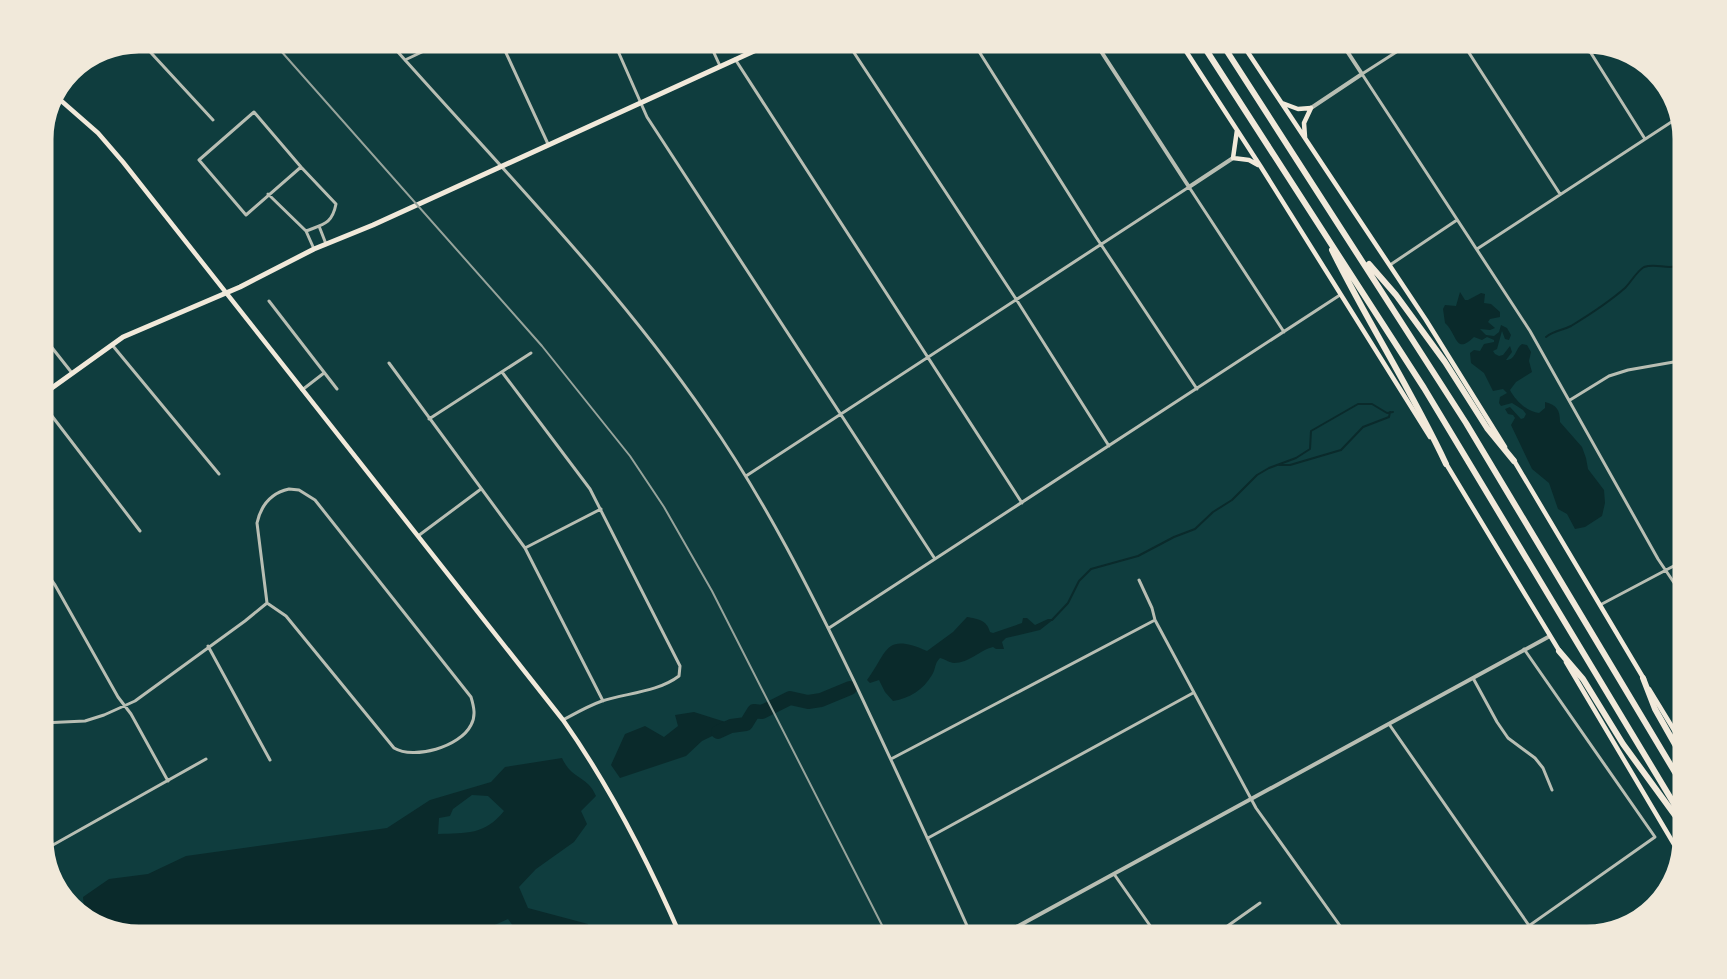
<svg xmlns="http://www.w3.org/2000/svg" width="1727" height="979" font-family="'Roboto Condensed',sans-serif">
<rect width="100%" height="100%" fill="#0f3d3e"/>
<path fill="#0a2a2b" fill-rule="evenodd" d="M1460,292L1465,300H1468L1481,293L1485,294L1484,303L1491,304L1500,312V317L1490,319L1488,322L1495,328L1490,330L1480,329L1486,335L1494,336L1499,332L1501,325L1507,328L1511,335L1509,340L1505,339L1502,331L1497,349L1493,351L1495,354L1499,356L1503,355L1510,346L1512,352L1506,360C1516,360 1515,349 1522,344L1527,345L1531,352L1529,361L1532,372L1516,382L1510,390C1515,400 1527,412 1539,413L1545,408V402C1557,405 1560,410 1560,422L1582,447L1586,458L1588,469L1604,490L1605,503L1602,516L1585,527L1575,529L1567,514L1558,509L1549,483L1532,469L1511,425L1515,418L1513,415L1508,414L1505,409L1510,407L1521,419L1524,418L1526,414L1523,410L1512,403L1501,406L1499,403L1500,397L1507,393L1503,389L1493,391L1484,373L1471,363L1470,353L1474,350L1480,351L1484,344L1494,342V340L1487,337L1482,340L1474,337C1455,356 1457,333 1445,323L1443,309L1445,305L1456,306Z
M967,617C978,619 987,620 990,632L993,633L1022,623L1023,618H1027L1035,625L1048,619H1054L1040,630L1006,638L1002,642L1004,649H996L993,647C980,650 969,663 954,663C950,663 945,659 940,658C934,664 936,669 932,675C923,690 910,698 893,701L885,692L879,680L870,683L867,680C888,652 884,632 927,651L953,632Z
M694,712L735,725L702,741L686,756L620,778L611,765L625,734L645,726L664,737L678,726L675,715Z
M562,758C572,780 587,775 596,796L581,811L587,824L574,842L536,869L519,887L528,908L588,924L591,937H521L508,919L468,937H140L91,924L85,918L83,897L109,879L148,874L186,856L387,828L430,800L491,782L505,767ZM472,795L488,796L504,811C485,835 466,833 438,834L439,818L450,816L453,809Z"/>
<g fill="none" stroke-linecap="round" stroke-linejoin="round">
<path stroke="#0a2a2b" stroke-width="2" d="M1546,337C1555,330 1561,331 1571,326C1589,315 1609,302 1625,288C1631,282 1637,271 1644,267C1658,262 1668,272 1685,263
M1279,465H1290L1341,450L1363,427L1389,417L1390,412
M1052,620L1068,603L1079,581L1091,569L1138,556L1174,537L1195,529L1213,512L1232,500L1257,475L1269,468L1296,458L1310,449L1311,431L1358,404H1372L1387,413L1393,412"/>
<path stroke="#0a2a2b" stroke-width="14" d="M718,732L731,726L746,724L754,711L762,712L790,698L808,702L821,700L850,688"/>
<path stroke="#b8beb3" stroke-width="3" d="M141,42L213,120
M389,42C497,164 614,282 707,417C765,500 810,590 854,681C894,766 934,851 972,937
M501,42L548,144
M614,42L647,117L935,559
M709,42L720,66
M847,42L1016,299L1109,446
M973,42L1096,237L1197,389
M1412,42L1362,74L1530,331L1658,559L1685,599
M1462,42L1560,194
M1584,42L1645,139
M735,59L1022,503
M405,60L443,42
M301,167L246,215L199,160L254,112L301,167L336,204C332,224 324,224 306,231
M268,194L306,231L314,249
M319,226L326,244
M1477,249L1679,117
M1390,265L1457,220
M269,301L337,389
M42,335L72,373
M113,346L219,474
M389,363L525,548L603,701
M502,372L590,489L680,666L679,676C658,692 627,693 602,701C588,706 576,713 563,720
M302,390L324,373
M1570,400L1609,376L1628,370L1685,360
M42,403L140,531
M429,419L531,353
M746,476L1189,187L1284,332
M289,489L299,490L315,500L471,697C474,707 476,716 471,725C460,747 414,760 394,748L286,616L267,603L257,523C261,505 271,493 289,489Z
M418,536L481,489
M525,548L601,509
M42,567L55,585L118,697L131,714L168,781
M1139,580L1152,608L1155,620L1256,808L1348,937
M1600,605L1685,560
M829,628L1340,295
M208,646L270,760
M1473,678L1497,722L1508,738L1535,758L1543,768L1552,790
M42,723L85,721L104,715L135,701L245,621L267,603
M1389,724L1537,937
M891,759L1155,620
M928,838L1193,693
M44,850L206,759
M1114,874L1158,937
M1212,937L1260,903
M1513,937L1655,837L1524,649"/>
<path stroke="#b8beb3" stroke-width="4" d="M1095,42L1189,187L1233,158
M1311,108L1362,74L1341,42
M998,937L1550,636"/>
<path stroke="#f1e9da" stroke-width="4.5" d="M1180,42L1261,167L1430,437
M1241,42L1426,320L1505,447
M58,98L98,133L123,162L563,720C611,788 648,861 681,937
M1282,103L1298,109L1311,108
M1237,130L1233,158L1249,160L1258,165
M1305,137L1304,123L1311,108
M1513,459L1644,679
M1445,462L1560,652
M1566,662L1681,856
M1649,689L1685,748"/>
<path stroke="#f1e9da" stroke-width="5" d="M42,395L123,337L240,287L314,249L373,225L774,42"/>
<path stroke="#f1e9da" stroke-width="6" d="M1201,42L1424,388L1685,822
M1221,42L1466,423L1685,789
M1332,250C1368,323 1412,391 1446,464
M1369,264L1396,295L1445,362L1487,428L1514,461
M1559,651L1583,679L1623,744L1685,829
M1643,678L1655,709L1685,762"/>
<path stroke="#97a49c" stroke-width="2" d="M273,42L542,346L630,456L664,507L712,591L888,937"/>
</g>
<path d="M0 0H1727V979H0ZM139 52H1587A87 87 0 0 1 1674 139V839A87 87 0 0 1 1587 926H139A87 87 0 0 1 52 839V139A87 87 0 0 1 139 52Z" fill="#f1e9da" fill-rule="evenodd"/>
<path fill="none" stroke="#f1e9da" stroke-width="3" d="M139 52H1587A87 87 0 0 1 1674 139V839A87 87 0 0 1 1587 926H139A87 87 0 0 1 52 839V139A87 87 0 0 1 139 52Z"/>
</svg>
